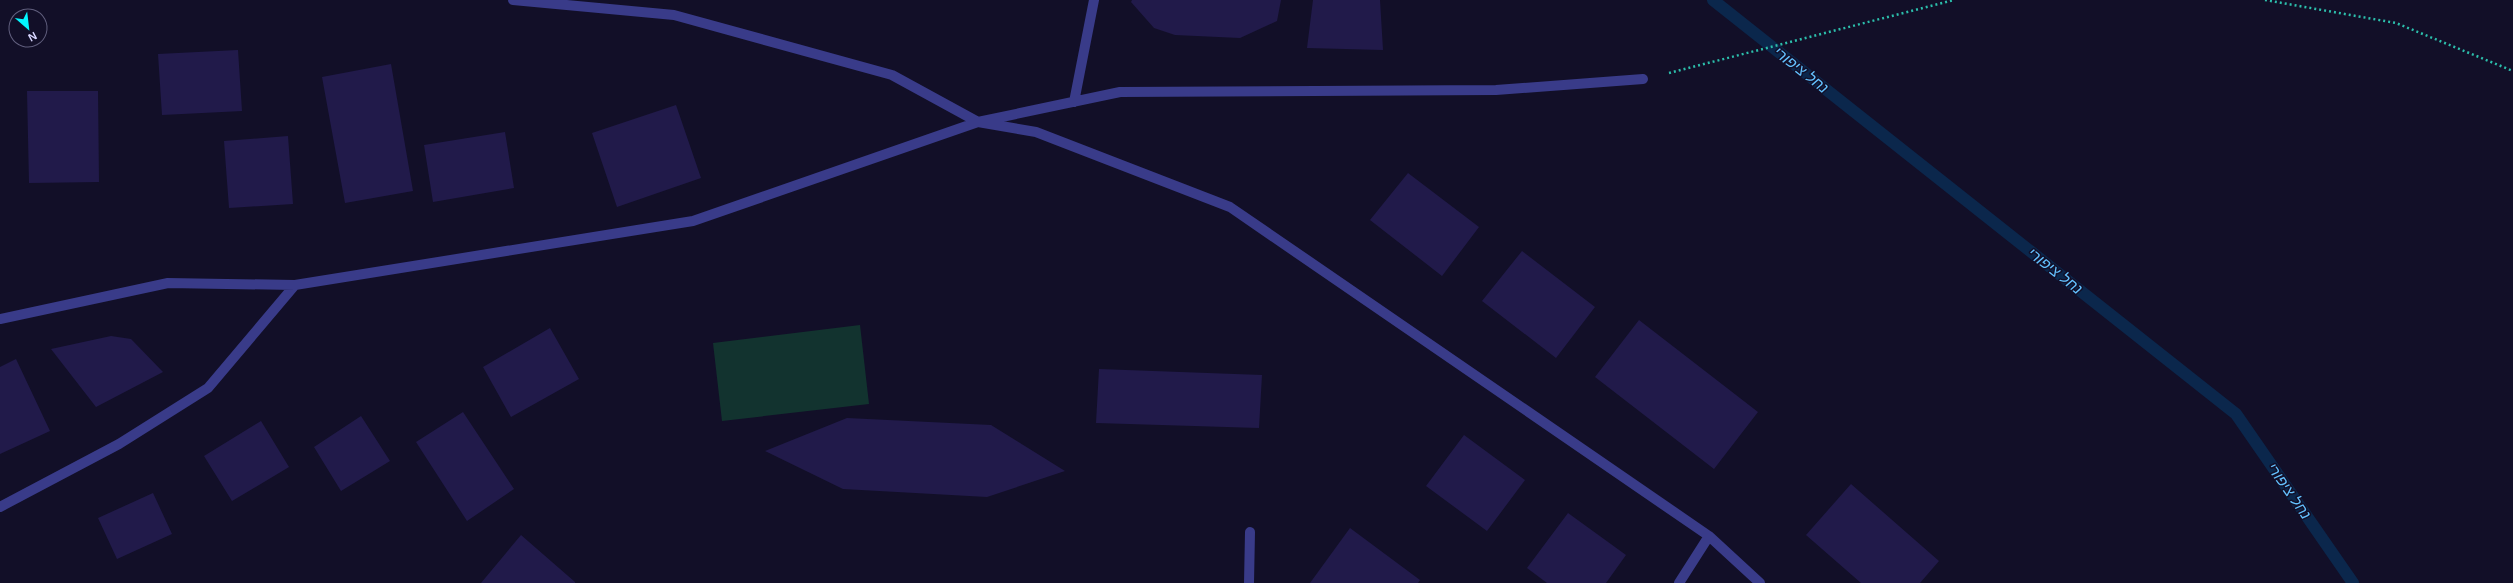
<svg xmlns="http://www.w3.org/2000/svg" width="2513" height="583" font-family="Arial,Heebo,sans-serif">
<rect width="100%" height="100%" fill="#120f28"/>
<path fill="#12332f" d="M860,325L869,404L722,421L713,343Z"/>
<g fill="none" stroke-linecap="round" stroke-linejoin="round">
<path stroke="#0b274c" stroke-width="12" d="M1713,0L2236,414L2353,583"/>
</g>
<path fill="#211a4a" d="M1132,0H1281L1277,21L1240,38L1175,35L1154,28L1131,2Z
M1313,0H1380L1383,50L1307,48Z
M238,50L242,111L162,115L158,54Z
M391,64L413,191L345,203L322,77Z
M27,91H98L99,182L29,183Z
M676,105L701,178L617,207L592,133Z
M505,132L514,188L433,202L424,145Z
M288,136L293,204L229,208L224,141Z
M1408,173L1479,227L1442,276L1370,220Z
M1522,251L1595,307L1556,358L1482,301Z
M1639,320L1758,412L1714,469L1595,377Z
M550,328L579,379L511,417L483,367Z
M111,336L131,339L163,372L96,407L51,349Z
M16,359L50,431L0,454V367Z
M1099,369L1262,375L1259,428L1096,423Z
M463,412L514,489L467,521L416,442Z
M361,416L390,461L341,491L314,447Z
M847,418L991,425L1065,471L987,497L843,489L765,451Z
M261,421L289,467L232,501L204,456Z
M1464,435L1525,480L1487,531L1426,486Z
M1851,484L1939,561L1920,583H1861L1806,535Z
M153,493L172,534L117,559L98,518Z
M1568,513L1626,555L1606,583H1547L1527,568Z
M1350,528L1420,580L1418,583H1310Z
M521,535L575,582V583H481Z"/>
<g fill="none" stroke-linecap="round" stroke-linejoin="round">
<path stroke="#2cbeab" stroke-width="2.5" stroke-dasharray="2 3" stroke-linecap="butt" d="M2265,0L2396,23L2513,71
M1669,73L1954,0"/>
<path stroke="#393b89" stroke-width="10" d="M513,0L674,15L892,75L978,122L1120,92L1496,90L1643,79
M1074,102L1094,0
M0,319L168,283L295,285
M0,507L119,444L208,388L295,285L693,221L978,122L1036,132L1230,207L1709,536L1760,583
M1249,583L1250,532
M1679,583L1709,536"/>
</g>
<g text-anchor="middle" stroke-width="3" stroke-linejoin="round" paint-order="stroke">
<g font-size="15" font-style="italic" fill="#64c2ff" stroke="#120f28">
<text transform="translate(1801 70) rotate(38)" y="5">נחל ציפורי</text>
<text transform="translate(2055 271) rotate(38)" y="5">נחל ציפורי</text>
<text transform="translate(2289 491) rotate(55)" y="5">נחל ציפורי</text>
</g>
</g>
<g transform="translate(28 28) rotate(152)"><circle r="19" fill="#120f28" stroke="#615f7e"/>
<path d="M0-3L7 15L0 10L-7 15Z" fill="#02f7ff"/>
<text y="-6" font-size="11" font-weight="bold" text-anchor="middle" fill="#d8d6ff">N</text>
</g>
</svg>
